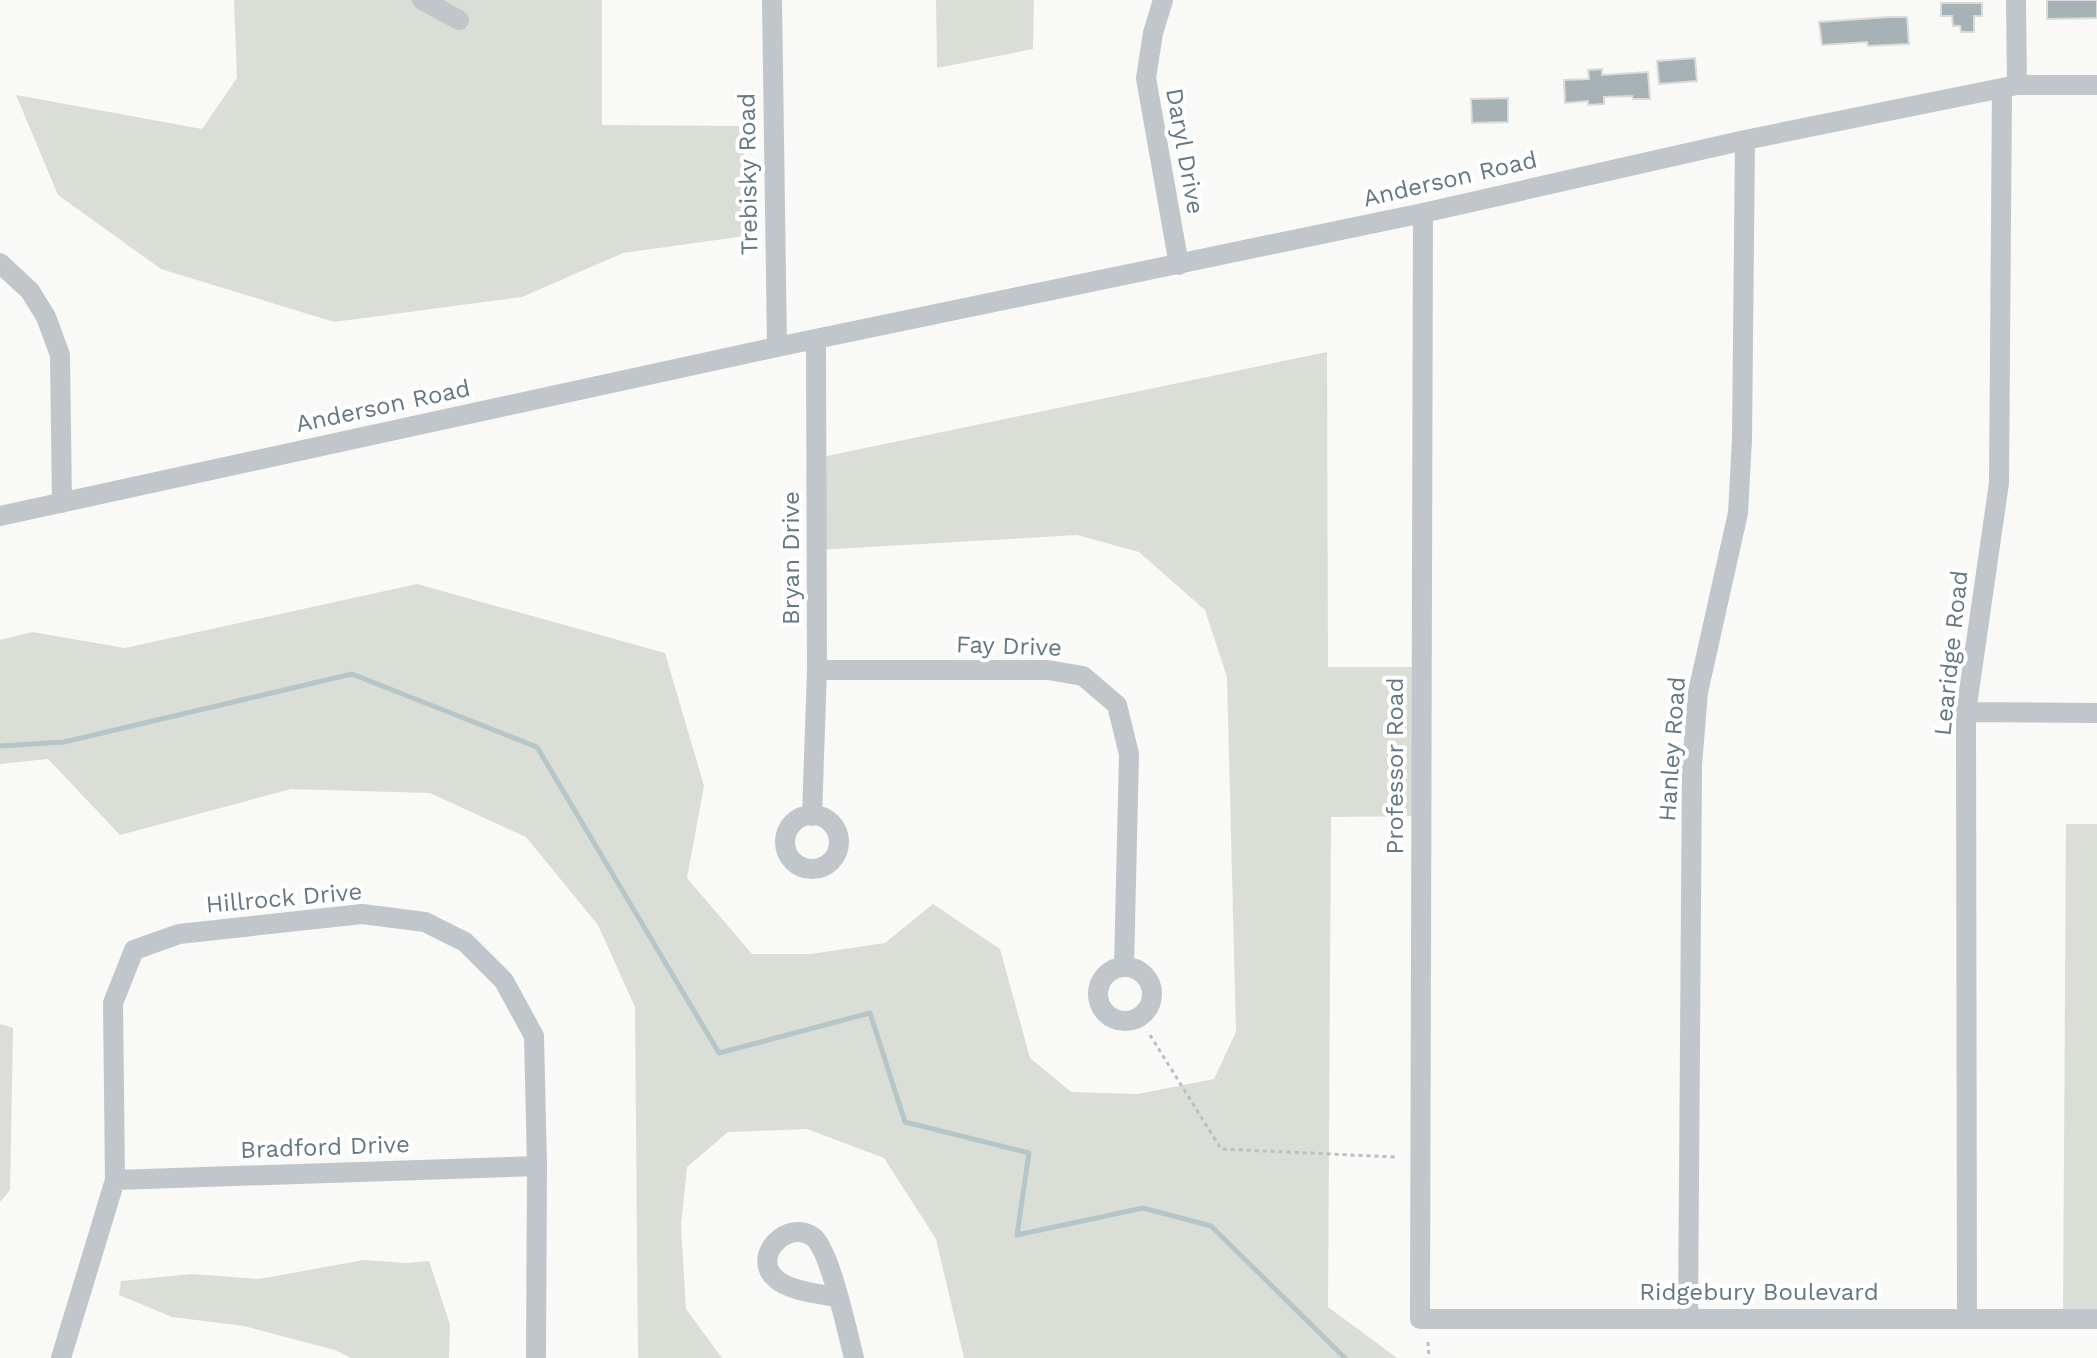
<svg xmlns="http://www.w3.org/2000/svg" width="2097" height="1358" font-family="'Work Sans',sans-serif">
<rect width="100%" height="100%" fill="#f9f9f7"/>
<path fill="#daded6" d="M234,0H602V125L743,126L745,236L623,253L522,297L334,322L161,269L58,195L16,95L202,129L237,78Z
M936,0H1034L1033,49L937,68Z
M1327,352L1328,667H1422L1421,816L1331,817L1328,1307L1397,1358H964L936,1239L884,1158L807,1129L728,1132L687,1167L681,1226L686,1309L722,1358H638L635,1007L598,925L526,837L430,793L291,789L120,835L48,759L0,764V640L32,632L125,648L417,584L665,653L704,786L687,878L752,954H811L885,943L933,904L1000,949L1030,1058L1071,1092L1138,1094L1214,1079L1236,1032L1227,677L1205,610L1139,552L1077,535L817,550V458Z
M2066,824H2097V1319H2063Z
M0,1024L13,1028L10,1190L0,1202Z
M364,1260L407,1263L429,1261L450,1325L449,1358H351L335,1350L244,1326L172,1317L119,1295L121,1281L192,1274L259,1279Z"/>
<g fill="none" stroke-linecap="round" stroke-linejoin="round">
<path stroke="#b6c6c8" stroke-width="5" d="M0,746L64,742L352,674L537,747L719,1053L870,1013L905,1122L1029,1153L1017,1235L1143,1208L1211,1226L1345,1358"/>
</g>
<path fill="#a7b2b6" stroke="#dbdbd9" stroke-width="2" d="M2047,0H2097V18L2047,19Z
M1941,3H1982V16H1974V32H1961L1960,26H1953L1952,16H1941Z
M1890,17H1907L1909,44L1868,46L1867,42L1822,45L1819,22Z
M1695,58L1697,81L1659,84L1657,61Z
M1602,69V75L1648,72L1650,99H1633L1632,96L1604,97V104L1588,105V101L1565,103L1564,80L1589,79L1588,70Z
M1508,98V122L1472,123L1471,99Z"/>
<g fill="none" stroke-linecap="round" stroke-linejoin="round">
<path stroke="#babfc1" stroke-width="3" stroke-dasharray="4 4" stroke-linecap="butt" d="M1150,1035L1221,1149L1395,1157
M1428,1342L1429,1358"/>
<path stroke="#c0c6c9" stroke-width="20" d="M422,0L459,20
M772,0L777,347
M1163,0L1153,33L1146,78L1179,265
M2016,0L2017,85
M1423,213L1420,1319H2097
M0,263L30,291L46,317L60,355L62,503
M0,516L777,347L1423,213L1745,140L2017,85H2097
M817,670H1048L1083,676L1117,705L1129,754L1124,967
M1966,712L2097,713
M785 842a27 27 0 1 1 54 0a27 27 0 1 1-54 0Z
M812,816L817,670L816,341
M1098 994a27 27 0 1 1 54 0a27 27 0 1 1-54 0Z
M115,1180L537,1166
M837,1297C819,1294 787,1291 774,1277C752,1254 789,1219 813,1237C830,1249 848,1335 854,1358
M1688,1318L1692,765L1698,692L1738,513L1742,440L1745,140
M1967,1319L1966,712L1999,483L2002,89
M61,1358L115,1180L113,1003L134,950L179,934L362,914L425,922L465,942L504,981L534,1036L537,1166L536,1358"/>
</g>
<g text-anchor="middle" stroke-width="8" stroke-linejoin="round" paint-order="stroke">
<g font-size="24" fill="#647882" stroke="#fff">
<text transform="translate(1185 151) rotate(80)" y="8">Daryl Drive</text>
<text transform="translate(748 174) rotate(-91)" y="8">Trebisky Road</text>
<text transform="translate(1450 179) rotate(-13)" y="8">Anderson Road</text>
<text transform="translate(383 406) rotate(-12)" y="8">Anderson Road</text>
<text transform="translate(791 558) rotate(-90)" y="8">Bryan Drive</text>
<text transform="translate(1009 646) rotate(2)" y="8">Fay Drive</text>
<text transform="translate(1951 653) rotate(-84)" y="8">Learidge Road</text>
<text transform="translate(1672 749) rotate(-86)" y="8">Hanley Road</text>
<text transform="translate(1395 766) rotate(-90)" y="8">Professor Road</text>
<text transform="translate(284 898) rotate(-5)" y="8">Hillrock Drive</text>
<text transform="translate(325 1147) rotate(-2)" y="8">Bradford Drive</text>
<text x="1759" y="1300">Ridgebury Boulevard</text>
</g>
</g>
</svg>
